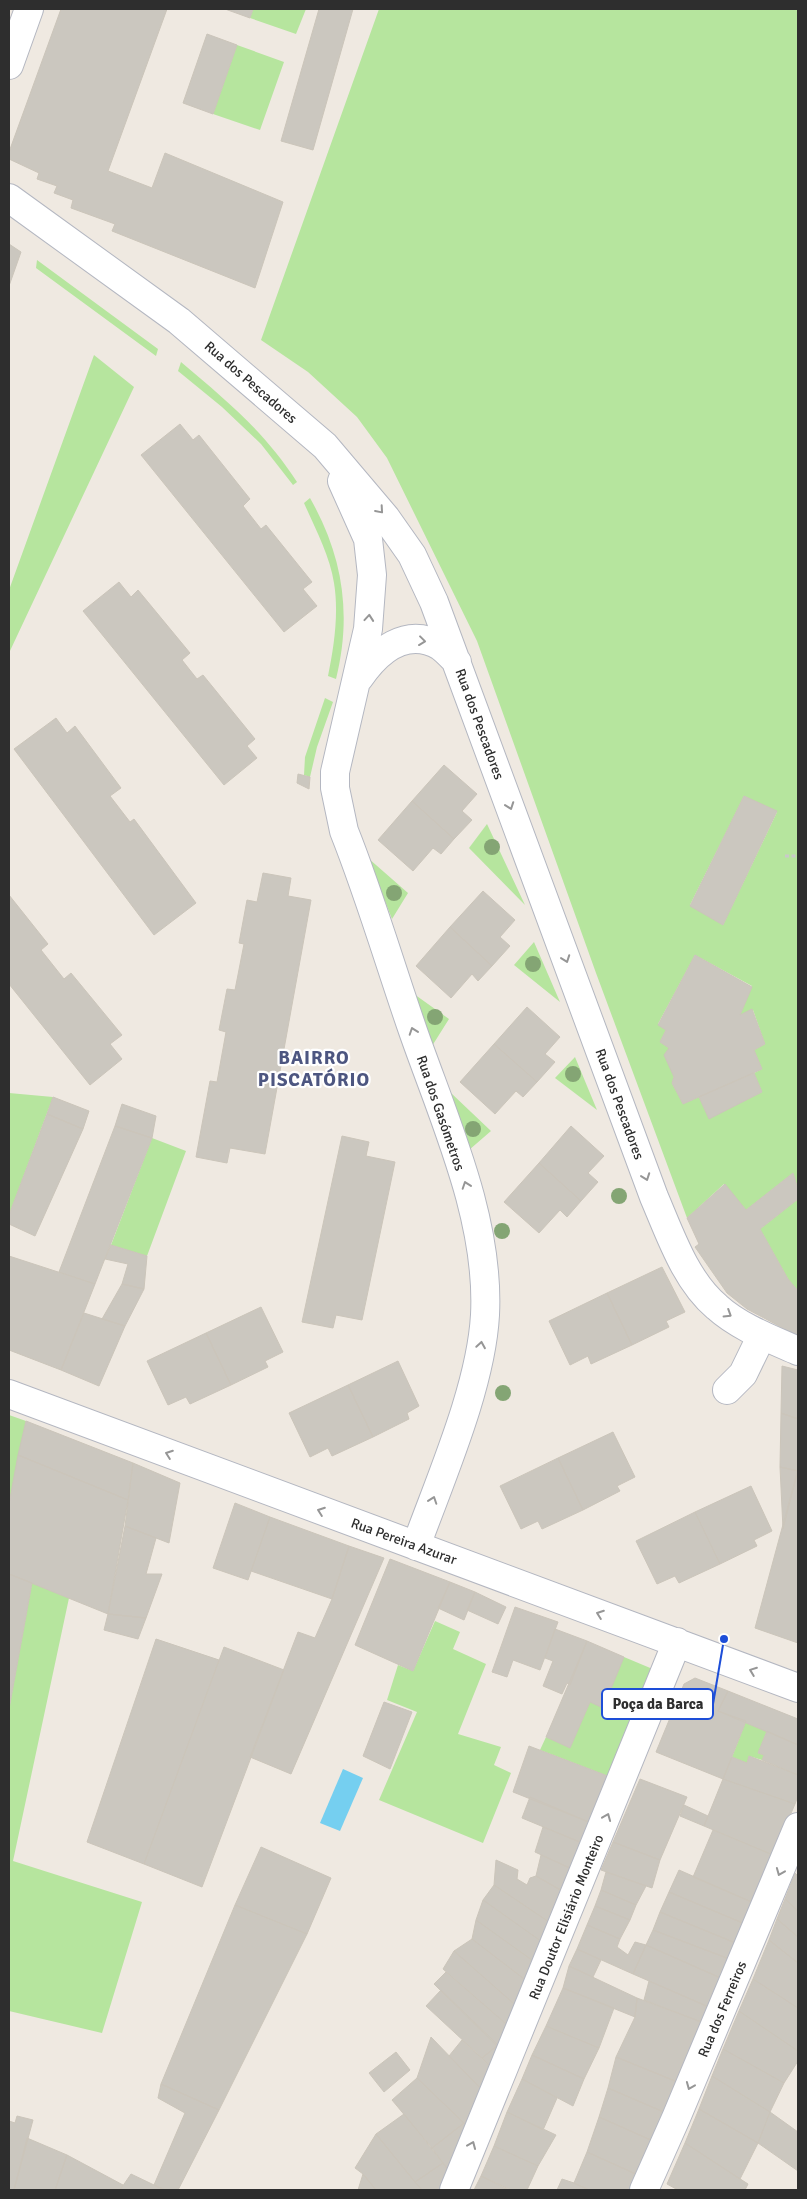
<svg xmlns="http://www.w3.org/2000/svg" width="807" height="2199" font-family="Signika,sans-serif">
<rect width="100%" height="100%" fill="#efe9e1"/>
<path fill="#b6e59e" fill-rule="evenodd" d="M253,9H306L296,34L250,18Z
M379,9H798V1189L793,1173L746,1210L724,1184L687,1218L596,973L477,641L387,458L357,417L308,372L261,340ZM744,796L777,812L723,925L690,905ZM695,955L752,986L740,1015L753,1010L765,1044L754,1050L762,1069L754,1073L762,1092L709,1118L699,1097L683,1104L672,1083L674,1077L669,1048L660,1042L666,1030L658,1024Z
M237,45L284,62L260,130L213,114Z
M37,260L158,349L156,356L36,268Z
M94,355L134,387L9,653V590Z
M181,362C227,401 264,431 297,482L293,485L261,444L222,407L178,371Z
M310,498C343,556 352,614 336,679L328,676C334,647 339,613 334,583C330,556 315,528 304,503Z
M325,698L333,702L317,747L310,777L304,775L305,757Z
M487,824L525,905L469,848Z
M368,858L408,893L392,919Z
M534,942L560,1002L514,965Z
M414,994L449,1019L432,1046Z
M575,1057L597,1110L555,1078Z
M9,1093L53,1097L9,1215Z
M451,1093L491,1131L469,1150Z
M152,1138L186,1151L147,1256L111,1245Z
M798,1199V1291L788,1279L760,1229Z
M9,1415L26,1421L9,1504Z
M32,1583L69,1598L13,1861L142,1902L102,2033L9,2011V1709Z
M435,1621L460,1632L453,1649L486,1664L458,1734L501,1747L494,1765L511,1773L483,1843L379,1800L417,1712L387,1700L398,1665L413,1671Z
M624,1657L655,1670L613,1778L540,1750L546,1737L570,1747L590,1702Z
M746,1721L767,1731L758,1753L764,1755L762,1760L749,1756L747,1763L732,1757Z"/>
<path fill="#75cff0" d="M343,1769L363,1778L340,1831L320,1823Z"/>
<path fill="#cbc7bf" stroke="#cbc5ba" d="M61,9H167L108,171L152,188L165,153L283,202L255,288L112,231L115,224L71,208L73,200L54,193L57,186L37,179L39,173L9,159V152Z
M225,9H253L250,18Z
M319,9H353L313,150L281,141Z
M207,34L237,45L213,114L183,103Z
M9,244L21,252L9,286Z
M180,424L193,440L199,435L250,499L243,506L261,529L266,525L312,582L303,589L317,606L284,632L141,455Z
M119,582L131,597L138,590L190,653L182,660L197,679L203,675L255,739L247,746L257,758L224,785L83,611Z
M56,718L67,733L75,726L121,788L110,796L130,822L134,819L196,903L154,935L14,749Z
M444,765L477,794L462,811L472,820L454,839L412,801Z
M298,774L310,777L309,789L297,783Z
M744,796L777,811L723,925L690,906Z
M412,801L454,839L441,854L433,848L413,871L378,840Z
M263,873L291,878L288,896L311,900L265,1154L230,1148L227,1163L196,1157L210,1081L217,1082L226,1032L219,1030L227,989L235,990L244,944L239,943L247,900L257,902Z
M483,891L515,920L500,937L510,946L492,966L450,927Z
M9,895L48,944L41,950L64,979L71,973L122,1035L110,1044L122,1059L90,1085L9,984Z
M450,927L492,966L478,981L472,974L451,998L416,966Z
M695,955L752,987L740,1015L752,1009L765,1044L754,1050L762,1069L683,1104L672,1083L674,1077L664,1055L669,1048L660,1042L666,1030L658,1025Z
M527,1007L560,1037L545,1054L555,1062L537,1082L494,1044Z
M494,1044L537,1082L523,1097L516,1091L495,1114L460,1082Z
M754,1073L762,1092L709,1119L699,1097Z
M53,1097L89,1111L83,1129L47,1114Z
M122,1104L156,1116L152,1138L115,1126Z
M47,1114L83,1129L35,1236L9,1224V1215Z
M115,1126L152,1138L95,1284L59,1272Z
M571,1126L604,1156L588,1173L598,1182L581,1201L539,1163Z
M342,1136L369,1142L366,1156L395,1162L362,1320L336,1315L333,1328L302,1322Z
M539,1163L581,1201L567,1217L560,1210L539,1233L504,1202Z
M793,1173L798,1189V1199L760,1229L788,1279L798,1291V1336L747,1309L727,1293L695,1247L699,1244L687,1218L725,1184L746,1210Z
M111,1245L147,1256L144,1289L122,1284L128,1264L105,1259Z
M9,1256L95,1284L61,1370L9,1350Z
M662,1267L685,1312L666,1321L669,1327L632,1345L607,1293Z
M122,1284L144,1289L125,1326L102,1319Z
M607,1293L632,1345L591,1364L588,1356L570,1365L549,1321Z
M261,1307L283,1352L265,1361L268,1367L231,1385L206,1333Z
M84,1313L125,1326L99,1386L61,1370Z
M206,1333L231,1385L190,1404L186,1397L168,1405L147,1361Z
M398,1361L419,1406L407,1413L409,1419L373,1437L348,1385Z
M782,1366L798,1370V1419L781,1413Z
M348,1385L373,1437L332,1456L328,1448L310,1457L289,1413Z
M781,1413L798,1419V1471L780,1467Z
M26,1421L133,1463L128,1500L18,1455Z
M613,1432L635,1477L617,1486L620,1491L583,1510L558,1458Z
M18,1455L128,1500L108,1614L9,1574V1504Z
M558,1458L583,1510L542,1529L538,1521L521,1529L500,1486Z
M133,1463L180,1483L169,1543L125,1526Z
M780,1467L798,1471L783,1529Z
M798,1469V1643L755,1628Z
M751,1486L772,1531L754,1540L757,1546L720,1564L695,1512Z
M235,1503L270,1517L248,1580L213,1568Z
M695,1512L720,1564L679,1583L675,1576L657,1584L636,1541Z
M270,1517L349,1546L332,1599L251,1571Z
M125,1526L156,1538L146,1574H162L146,1618L108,1614Z
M349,1546L384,1558L291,1774L250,1757L298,1632L315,1638L332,1599Z
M390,1559L450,1582L413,1671L355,1645Z
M9,1574L32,1583L9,1709Z
M450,1582L475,1592L464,1620L438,1608Z
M475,1592L506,1607L498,1624L467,1610Z
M515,1607L558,1622L540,1670L513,1660L507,1677L492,1672Z
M108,1614L146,1618L138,1639L104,1630Z
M555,1629L587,1641L570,1685L567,1683L562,1694L543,1686L553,1661L545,1658Z
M156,1639L219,1660L144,1864L87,1842Z
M587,1641L624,1657L603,1708L590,1702L570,1748L546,1737Z
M224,1647L284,1670L202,1887L144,1864Z
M695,1678L728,1691L718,1711L746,1721L723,1779L656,1752L684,1684Z
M728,1691L798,1719V1745L718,1711Z
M384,1702L412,1712L390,1769L363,1756Z
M767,1731L798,1745V1775L762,1760L764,1755L758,1753Z
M529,1746L613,1778L596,1825L513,1792Z
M749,1756L798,1775V1796L795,1804L723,1779L732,1757L747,1763Z
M640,1779L687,1797L660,1860L613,1842Z
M723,1779L795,1804L773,1855L704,1826Z
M530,1797L596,1825L587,1845L522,1818Z
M684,1805L708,1816L704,1826L680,1816Z
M543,1827L587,1845L572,1869L535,1852Z
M713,1830L773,1855L754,1903L693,1877Z
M613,1842L660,1860L652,1888L601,1870Z
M261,1847L331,1878L307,1934L235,1905Z
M541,1855L572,1869L564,1892L536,1876Z
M496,1860L518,1870L517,1879L527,1885L530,1878L536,1876L564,1892L552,1924L494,1885Z
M679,1870L754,1903L745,1924L669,1892Z
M606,1872L646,1886L636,1905L601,1890Z
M795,1873L798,1876V1911L785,1899Z
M494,1885L552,1924L545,1944L483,1900Z
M601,1890L636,1905L630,1920L595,1906Z
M669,1892L745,1924L738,1944L660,1912Z
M785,1899L798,1911V1937L777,1919Z
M483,1900L545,1944L536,1963L476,1920Z
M235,1905L307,1934L219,2110L161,2084Z
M595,1906L630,1920L620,1939L587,1925Z
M660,1912L738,1944L732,1960L653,1930Z
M777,1919L798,1937V1963L769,1940Z
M476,1920L536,1963L528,1982L472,1939Z
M587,1925L620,1939L617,1947L628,1955L635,1942L646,1945L633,1974L577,1949Z
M653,1930L732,1960L723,1979L646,1945Z
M472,1939L528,1982L521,2010L454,1951Z
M769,1940L798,1963V2008L753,1979Z
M646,1945L723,1979L711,2008L633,1974Z
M577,1949L601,1960L593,1977L569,1966Z
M454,1951L521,2010L512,2029L443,1969Z
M569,1966L637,1998L635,2017L563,1988Z
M446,1972L512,2029L501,2050L434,1984Z
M753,1979L798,2008V2051L739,2011Z
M649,1981L711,2008L704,2023L644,2000Z
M563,1988L614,2008L599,2048L546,2026Z
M441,1990L498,2045L482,2058L426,2006Z
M637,1998L704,2023L680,2083L616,2057L635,2017Z
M739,2011L798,2051V2061L784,2083L723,2049Z
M546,2026L599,2048L584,2079L532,2055Z
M431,2037L485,2093L470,2129L417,2078Z
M462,2040L493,2069L485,2093L449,2056Z
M498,2045L501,2050L493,2069L482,2058Z
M723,2049L784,2083L770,2112L712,2076Z
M396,2052L410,2070L384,2092L369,2073Z
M532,2055L584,2079L573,2106L522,2079Z
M616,2057L680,2083L666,2113L608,2088Z
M712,2076L770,2112L758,2143L699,2109Z
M417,2078L464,2123L432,2148L392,2100Z
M522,2079L557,2098L543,2130L507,2112Z
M161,2084L219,2110L178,2190H165L154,2185L185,2113L158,2098Z
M608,2088L666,2113L653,2141L599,2117Z
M699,2109L758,2143L740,2179L685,2143Z
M507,2112L556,2135L538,2166L494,2146Z
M770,2112L798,2132V2171L758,2143Z
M404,2114L443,2163L415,2182L376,2134Z
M17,2116L33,2120L14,2190H9V2121L15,2123Z
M599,2117L653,2141L638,2175L587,2152Z
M464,2123L470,2129L449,2171L432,2148Z
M376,2134L415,2182L422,2190H376L363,2174L355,2168Z
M27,2138L67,2155L55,2190H14Z
M685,2143L748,2184L745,2190H678L667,2184Z
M494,2146L538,2166L527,2190H511L481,2176Z
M587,2152L638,2175L632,2190H589L574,2183Z
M67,2155L123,2185L120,2190H55Z
M443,2163L449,2171L439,2190H422L415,2182Z
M131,2174L154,2185L165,2190H120Z
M363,2174L376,2190H358Z
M481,2176L507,2189L474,2190Z
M562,2179L574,2183L589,2190H557Z"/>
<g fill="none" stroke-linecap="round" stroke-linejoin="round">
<g stroke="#b4b7c1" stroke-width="30">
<path id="minor" d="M9,65L29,9
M9,198L179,321L325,446L386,518L412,555L434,602L654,1197C670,1234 685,1280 717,1307C739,1327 771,1339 798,1351
M342,481L368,539L372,575L368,629L335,772V788L344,831C370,896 390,965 413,1031C444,1120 490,1219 485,1315C481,1387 441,1477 416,1546
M359,678C377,652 406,626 440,646C446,650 452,657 457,662
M727,1390L743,1374L762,1335
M9,1394L798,1688
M454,2190L677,1642
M644,2190L676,2118L798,1827"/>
</g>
<path stroke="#c9c9c9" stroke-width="3" stroke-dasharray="4 2.5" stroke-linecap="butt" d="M785,856H798"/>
<use href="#minor" stroke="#fff" stroke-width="28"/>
</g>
<g fill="#84a574">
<circle cx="492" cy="847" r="8"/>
<circle cx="394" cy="893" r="8"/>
<circle cx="533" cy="964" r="8"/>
<circle cx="435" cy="1017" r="8"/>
<circle cx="573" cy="1074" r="8"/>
<circle cx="473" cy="1129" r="8"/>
<circle cx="619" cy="1196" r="8"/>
<circle cx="502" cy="1231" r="8"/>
<circle cx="503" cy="1393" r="8"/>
</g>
<defs><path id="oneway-chevron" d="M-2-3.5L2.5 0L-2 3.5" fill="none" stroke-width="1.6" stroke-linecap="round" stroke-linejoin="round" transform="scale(1.25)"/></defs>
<g stroke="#969696">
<use href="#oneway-chevron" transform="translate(380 510) rotate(49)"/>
<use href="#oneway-chevron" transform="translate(369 618) rotate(-85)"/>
<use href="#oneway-chevron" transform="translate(422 641) rotate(7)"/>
<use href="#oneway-chevron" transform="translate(510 806) rotate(70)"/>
<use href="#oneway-chevron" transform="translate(566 959) rotate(70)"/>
<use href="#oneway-chevron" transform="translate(413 1031) rotate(-109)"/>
<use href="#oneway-chevron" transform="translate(646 1177) rotate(70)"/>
<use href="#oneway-chevron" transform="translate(466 1185) rotate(-109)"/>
<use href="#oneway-chevron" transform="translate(728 1314) rotate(32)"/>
<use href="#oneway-chevron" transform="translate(481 1345) rotate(-81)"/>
<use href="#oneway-chevron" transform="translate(169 1454) rotate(-160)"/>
<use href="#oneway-chevron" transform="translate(433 1500) rotate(-71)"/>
<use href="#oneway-chevron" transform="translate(321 1511) rotate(-160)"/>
<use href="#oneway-chevron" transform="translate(600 1614) rotate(-160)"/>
<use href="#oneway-chevron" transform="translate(753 1671) rotate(-159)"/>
<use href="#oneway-chevron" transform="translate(607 1817) rotate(-68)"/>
<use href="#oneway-chevron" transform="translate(780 1872) rotate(112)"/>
<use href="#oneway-chevron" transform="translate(690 2086) rotate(112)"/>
<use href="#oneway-chevron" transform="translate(472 2145) rotate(-67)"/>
</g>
<g text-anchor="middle" stroke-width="4.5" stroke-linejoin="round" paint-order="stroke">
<g font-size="14" fill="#2e2e2e" stroke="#fff">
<text transform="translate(251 382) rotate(41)" y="5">Rua dos Pescadores</text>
<text transform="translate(480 724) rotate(70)" y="5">Rua dos Pescadores</text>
<text transform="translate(620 1104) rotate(70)" y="5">Rua dos Pescadores</text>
<text transform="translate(441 1113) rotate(71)" y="5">Rua dos Gasómetros</text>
<text transform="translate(404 1541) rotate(20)" y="5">Rua Pereira Azurar</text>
<text transform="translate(566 1917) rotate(-68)" y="5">Rua Doutor Elisiário Monteiro</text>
<text transform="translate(722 2009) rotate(-67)" y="5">Rua dos Ferreiros</text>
</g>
<g font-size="19" font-weight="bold" letter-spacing="1" fill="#4d5680" stroke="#fff">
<text x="314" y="1064">BAIRRO<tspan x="314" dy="22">PISCATÓRIO</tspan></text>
</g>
</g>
<path fill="none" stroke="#1d4ed8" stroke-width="2" d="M724 1639L713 1704"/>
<circle fill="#1d4ed8" stroke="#fff" stroke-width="2" cx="724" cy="1639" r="5"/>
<rect fill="#fff" stroke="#1d4ed8" stroke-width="2" x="602" y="1689" width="111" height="30" rx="5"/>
<g font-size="15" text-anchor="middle" font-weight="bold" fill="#2e2e2e">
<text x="658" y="1709">Poça da Barca</text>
</g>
<rect width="807" height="2199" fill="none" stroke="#2e2e2e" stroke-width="20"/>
</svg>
